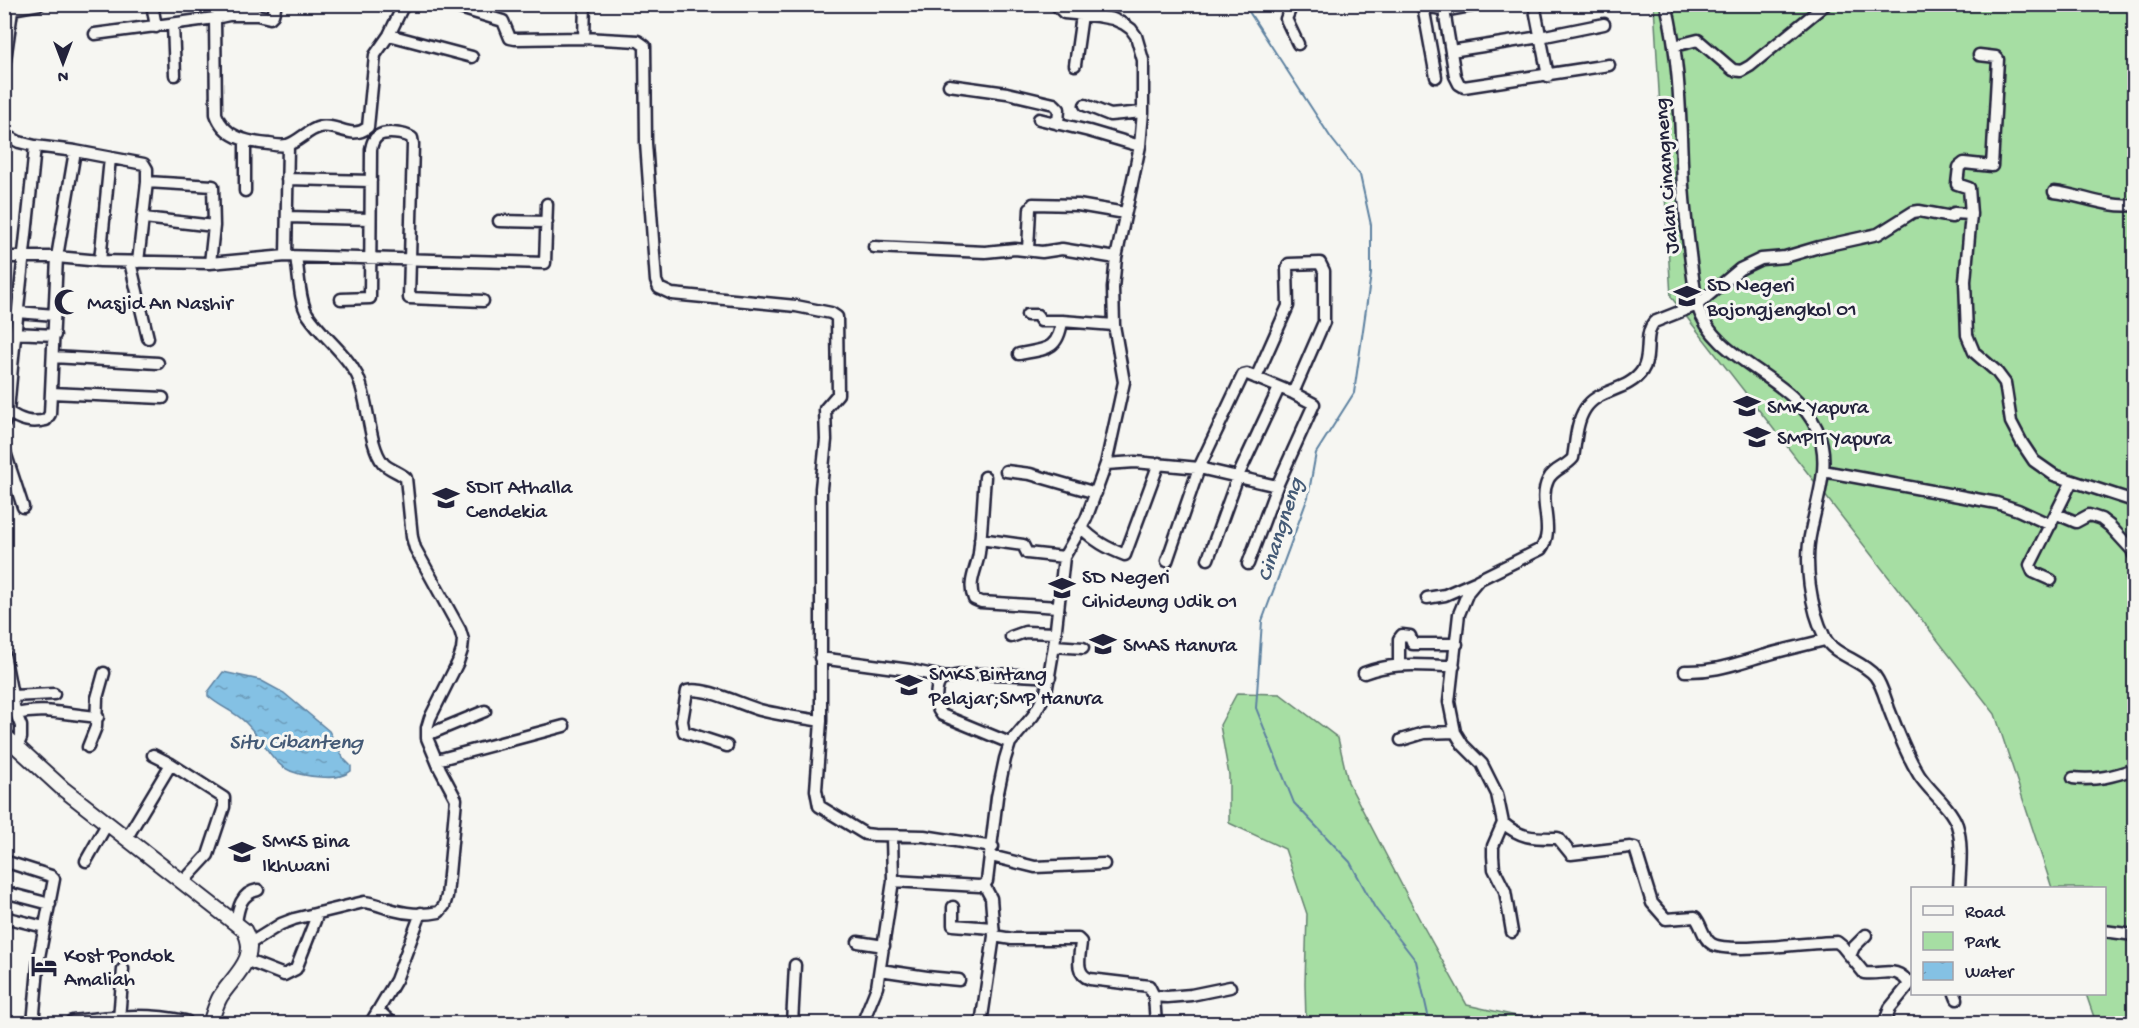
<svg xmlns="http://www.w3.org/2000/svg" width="2139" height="1028" font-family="'Gochi Hand',sans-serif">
<defs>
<pattern id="water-ripples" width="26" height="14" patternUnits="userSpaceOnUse" patternTransform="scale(1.5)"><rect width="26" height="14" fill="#84c1e4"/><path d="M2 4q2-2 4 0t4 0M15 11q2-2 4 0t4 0" fill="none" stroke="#6c9cba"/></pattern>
</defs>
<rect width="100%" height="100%" fill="#f6f6f2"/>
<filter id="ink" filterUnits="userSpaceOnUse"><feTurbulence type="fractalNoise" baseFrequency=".0167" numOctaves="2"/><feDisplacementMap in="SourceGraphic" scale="12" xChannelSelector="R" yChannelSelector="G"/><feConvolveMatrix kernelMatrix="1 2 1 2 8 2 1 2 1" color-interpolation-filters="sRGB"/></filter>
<g filter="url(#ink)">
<path fill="#a6dea3" stroke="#64806f" stroke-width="1.5" d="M1654,5H2134V1023H2096L2086,994H2104V888H2052L1995,714L1671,297Z
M1237,693L1280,694L1338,738L1348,782L1422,924L1467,1005L1548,1023H1306L1305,983L1307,914L1285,849L1229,823V775L1220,725Z"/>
<path fill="url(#water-ripples)" stroke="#5d81a0" stroke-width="1.5" d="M223,672L260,680L284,693L329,731L344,759L351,766V771C342,778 331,778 320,777C270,774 275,753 246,723C235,711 219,707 208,696V692Z"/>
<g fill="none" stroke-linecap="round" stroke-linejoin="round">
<path stroke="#5d81a0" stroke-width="2" d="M1244,4L1331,138L1360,175L1371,225V274L1354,393L1316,453L1308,497L1262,621L1256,708L1294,803L1350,862L1375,908L1416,961L1430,1024"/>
<g stroke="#22223b" stroke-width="15">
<path id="minor" d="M152,4L156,27
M228,4L229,15H257L270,18L273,15L276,4
M447,4L503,21L510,38L515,39L584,38L585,4
M1296,4L1291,7L1286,19L1298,44
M1534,4L1548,76
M1666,4C1681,64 1680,126 1683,186C1686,226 1691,265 1697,305C1715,363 1791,374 1817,429C1832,463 1817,498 1811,531C1804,563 1810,608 1825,638C1832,654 1863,661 1875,676C1882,685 1885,698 1889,709C1898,732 1906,754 1919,775C1930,792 1950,806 1957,825C1963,844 1960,869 1959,888
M1419,5L1448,10L1481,4
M1423,6L1436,77
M12,9L40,4
M1444,10L1455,76L1459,84L1464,87L1609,65
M229,15L215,18L216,114C224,137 246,142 269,144C274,145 282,146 287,145C299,142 307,130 320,127C337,123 352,141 368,127L375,55L389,35L402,8L408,4
M173,24L175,75
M95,34L215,18
M389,35L472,57
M584,38L638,41L645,46L646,143L656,281L659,288L672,294L796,306L831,313L837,317L838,394L825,409L826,440L821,488V721L816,790L819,806L865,834L874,835L924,836L993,847
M1674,46L1698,40L1733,70L1741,71L1750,66L1826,4
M1451,51L1540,37L1604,24
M1979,55L1996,57L1998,59L1992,166L1964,163L1959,167L1957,184L1969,188L1971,214L1965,281L1967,335L1974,352L1996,371L2005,383L2011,422L2022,443L2034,461L2054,475L2134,501
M1075,65L1082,15
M4,67L13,4
M949,85L1007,93L1054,104L1059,109L1058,124
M1085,105L1110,115L1143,112
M1039,119L1089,131L1140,146
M4,134L19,142L35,146C27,235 15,324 8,412L4,424
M245,141V191
M35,146L75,151L144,164L147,169V182L213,186L214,226
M287,179L371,181
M2054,192C2081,195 2107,208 2134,205
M1033,204L1078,205L1125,213
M287,217L370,219
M144,218L214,226L210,263
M499,221L547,222
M874,247L985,252L1015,249L1042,252L1062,249L1116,258
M1028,250L1030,209
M286,256L288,145
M4,257H57L100,261L210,263L286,256L545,263L547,204
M100,261L110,158
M130,262L148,338
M138,262L147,182
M341,299L370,298L371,149C372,144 373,139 378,136C385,131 404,133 412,138L413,144L409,298L483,301
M17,312L55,315
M1027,315H1037L1041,321H1062
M14,333L55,335
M1019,354C1045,349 1058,351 1062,321L1114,325
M53,357L158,363
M1256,378L1288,306L1287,269L1289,264L1320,263L1324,271V322L1293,393
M51,393L163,398
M8,412C20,420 31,424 46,420L50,414L57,257L75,151
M4,449L23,507
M1106,464L1135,462L1199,468L1277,486L1248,564
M1006,471L1030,474L1096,493
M1823,471L1997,503L2018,510L2051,525
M985,477C983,502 982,527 979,553C977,568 967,583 974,599L981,602L1058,607
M2057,514L2076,522L2089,515L2101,519L2110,526L2132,550L2134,555
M1081,527C1094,541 1107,548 1125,555L1159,463
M980,539L1023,545L1027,553L1064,557
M1208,559L1238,476L1279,388
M1167,561L1199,468L1243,375L1247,374L1293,393L1314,404L1277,486
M2051,580L2033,572L2030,565L2072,481
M1427,598L1445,595L1475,582
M1011,637L1025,632L1056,633
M1054,646L1083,648
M4,654L15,711L21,726V738L17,748
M820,658L910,670L947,678
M1399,665V639L1402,635L1410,636L1413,644H1457
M1685,671C1717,672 1736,663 1766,655C1786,649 1806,645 1825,640
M1364,673C1395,661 1422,666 1454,666
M12,696L54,694
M16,714C44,707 69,715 98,717
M427,735L485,711
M1401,740L1424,733L1455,732
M1010,743L942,715C937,709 936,705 936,697C937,691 936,684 942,680C958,669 1028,676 1050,677
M727,746L684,732L682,721L687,691C704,686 742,705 760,710C780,715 801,718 821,721
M88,747L96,727L97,698L104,673
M153,755L171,764
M437,760L564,726
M2073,778C2095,781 2114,776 2134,769
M1503,823C1522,839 1533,838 1558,838L1571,854L1630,847L1635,848L1652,903L1666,919L1695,917C1702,925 1703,939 1712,944C1729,954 1812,942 1837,942L1842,946L1864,973C1884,975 1897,965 1909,984
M892,836L893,881
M126,839L171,764L224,798V807L208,855L183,882
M991,856L1035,867L1104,864
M4,861L51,876L54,879L39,957L33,1024
M86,861L107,824
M984,885L991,898L994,936L1012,939H1078L1081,942C1080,955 1074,974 1090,979L1149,986L1154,996L1156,1024
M4,892L50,904
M953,907V925L992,928
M4,917L44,927
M236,923C238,908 241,893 258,890
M2104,931L2134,935
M1512,932L1505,891L1494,869L1493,856V846L1503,823L1497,794L1482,764L1463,745L1455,732L1449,702L1459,614L1468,592L1478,580L1541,549C1556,529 1537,502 1548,480C1553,469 1566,467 1573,458C1576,441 1576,423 1585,409C1598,388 1628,392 1642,371C1652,356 1643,336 1654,322L1697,305L1740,269L1761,259L1785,257L1819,247L1878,234L1913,212L1919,211L1952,217L1954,213L1971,214
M858,942L884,946
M249,944L281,924L294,919L364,902C375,903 383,907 393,910C407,914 425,915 439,912L444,906L447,896L456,799L440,769L427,738V728L430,718L458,662L462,650L463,640L460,630L415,548L412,537L406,478C399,472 388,469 383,463C368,445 369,399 357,375C345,352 322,336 308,315C299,302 299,273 296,257
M1850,956L1854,947L1866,935
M248,961L284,975L296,969L318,913
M880,970L927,977L959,980
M1955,994L1957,999
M1154,996L1167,997L1191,995L1230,987
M379,1011L393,1024
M119,1019L123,969
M370,1024L396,980L421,913
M792,1024L795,965
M862,1024L877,987L893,881L979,886L984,885L987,881L997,797L1005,759L1010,743L1033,716L1046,693L1054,646L1064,557L1086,519L1106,464L1124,382L1114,325L1113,288L1116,258L1140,146L1143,112V60L1136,36L1131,29L1124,24L1113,19L1097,16L1064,13L1055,4
M981,1024L994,936
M1884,1024L1890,1008L1912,981"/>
</g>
<g stroke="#22223b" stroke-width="18">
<path id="major" d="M4,735L62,788L244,930C260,958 234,975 220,997C216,1004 213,1015 210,1024"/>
</g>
<g stroke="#22223b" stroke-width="21">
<path id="highway" d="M73,1024C110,1019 149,1016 185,1024"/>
</g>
<use href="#minor" stroke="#f6f6f2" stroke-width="10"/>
<use href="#major" stroke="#f6f6f2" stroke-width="14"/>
<use href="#highway" stroke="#f6f6f2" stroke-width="16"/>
</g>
</g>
<defs>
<g id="school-bare" transform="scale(2.07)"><path d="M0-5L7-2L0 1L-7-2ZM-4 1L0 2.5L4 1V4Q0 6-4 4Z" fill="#22223b" stroke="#f6f6f2" stroke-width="2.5" paint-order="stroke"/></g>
<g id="mosque-bare" transform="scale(2.07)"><path d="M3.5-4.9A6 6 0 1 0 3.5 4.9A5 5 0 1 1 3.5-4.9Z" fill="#22223b" stroke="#f6f6f2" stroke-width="2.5" paint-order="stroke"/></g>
<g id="hotel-bare" transform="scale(2.07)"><path d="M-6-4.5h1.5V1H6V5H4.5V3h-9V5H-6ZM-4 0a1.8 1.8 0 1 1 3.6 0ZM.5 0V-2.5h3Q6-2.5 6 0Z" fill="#22223b" stroke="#f6f6f2" stroke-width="2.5" paint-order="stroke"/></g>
</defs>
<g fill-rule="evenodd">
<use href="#school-bare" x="1687" y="296"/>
<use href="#mosque-bare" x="67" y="302"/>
<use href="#school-bare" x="1747" y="406"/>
<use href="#school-bare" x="1757" y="437"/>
<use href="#school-bare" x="446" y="498"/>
<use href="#school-bare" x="1062" y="588"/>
<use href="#school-bare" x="1103" y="644"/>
<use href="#school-bare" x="909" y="685"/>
<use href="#school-bare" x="242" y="852"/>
<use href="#hotel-bare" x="44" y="966"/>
</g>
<g text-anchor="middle" stroke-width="6" stroke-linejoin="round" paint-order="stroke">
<g font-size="21" fill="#22223b" stroke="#f6f6f2">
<text transform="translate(1665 176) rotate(-94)" y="7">Jalan Cinangneng</text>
</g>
<g font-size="21" fill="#22223b" stroke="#f6f6f2" text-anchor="start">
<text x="1707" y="291">SD Negeri<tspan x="1707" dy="24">Bojongjengkol 01</tspan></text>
<text x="87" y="309">Masjid An Nashir</text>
<text x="1767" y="413">SMK Yapura</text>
<text x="1777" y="444">SMPIT Yapura</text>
<text x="466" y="493">SDIT Athalla<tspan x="466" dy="24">Cendekia</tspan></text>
<text x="1082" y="583">SD Negeri<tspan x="1082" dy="24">Cihideung Udik 01</tspan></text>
<text x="1123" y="651">SMAS Hanura</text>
<text x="929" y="680">SMKS Bintang<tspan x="929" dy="24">Pelajar;SMP Hanura</tspan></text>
<text x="262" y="847">SMKS Bina<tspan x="262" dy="24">Ikhwani</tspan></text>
<text x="64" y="961">Kost Pondok<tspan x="64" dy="24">Amaliah</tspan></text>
</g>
<g font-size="22" font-style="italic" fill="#445a76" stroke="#f6f6f2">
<text transform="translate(1278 529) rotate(-72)" y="8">Cinangneng</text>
<text x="296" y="748">Situ Cibanteng</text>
</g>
</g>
<rect width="2139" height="1028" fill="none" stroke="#f6f6f2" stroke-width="24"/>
<rect x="12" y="12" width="2115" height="1004" fill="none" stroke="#22223b" stroke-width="2" filter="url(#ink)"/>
<rect x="1911" y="887" width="195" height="108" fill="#f6f6f2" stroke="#a1a1a9" stroke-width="1.5"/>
<rect x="1923" y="906" width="30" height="9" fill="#f6f6f2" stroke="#a1a1a9" stroke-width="1.5"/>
<text x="1965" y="917" font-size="18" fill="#22223b">Road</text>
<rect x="1923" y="932" width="30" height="18" fill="#a6dea3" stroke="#a1a1a9" stroke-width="1.5"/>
<text x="1965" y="947" font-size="18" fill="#22223b">Park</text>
<rect x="1923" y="962" width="30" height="18" fill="url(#water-ripples)" stroke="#a1a1a9" stroke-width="1.5"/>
<text x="1965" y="977" font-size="18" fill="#22223b">Water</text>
<g transform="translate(63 63) rotate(180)" stroke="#f6f6f2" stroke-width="4.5" paint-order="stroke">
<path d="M0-4.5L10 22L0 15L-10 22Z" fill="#22223b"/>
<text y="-9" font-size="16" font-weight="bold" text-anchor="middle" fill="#22223b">N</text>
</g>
</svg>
